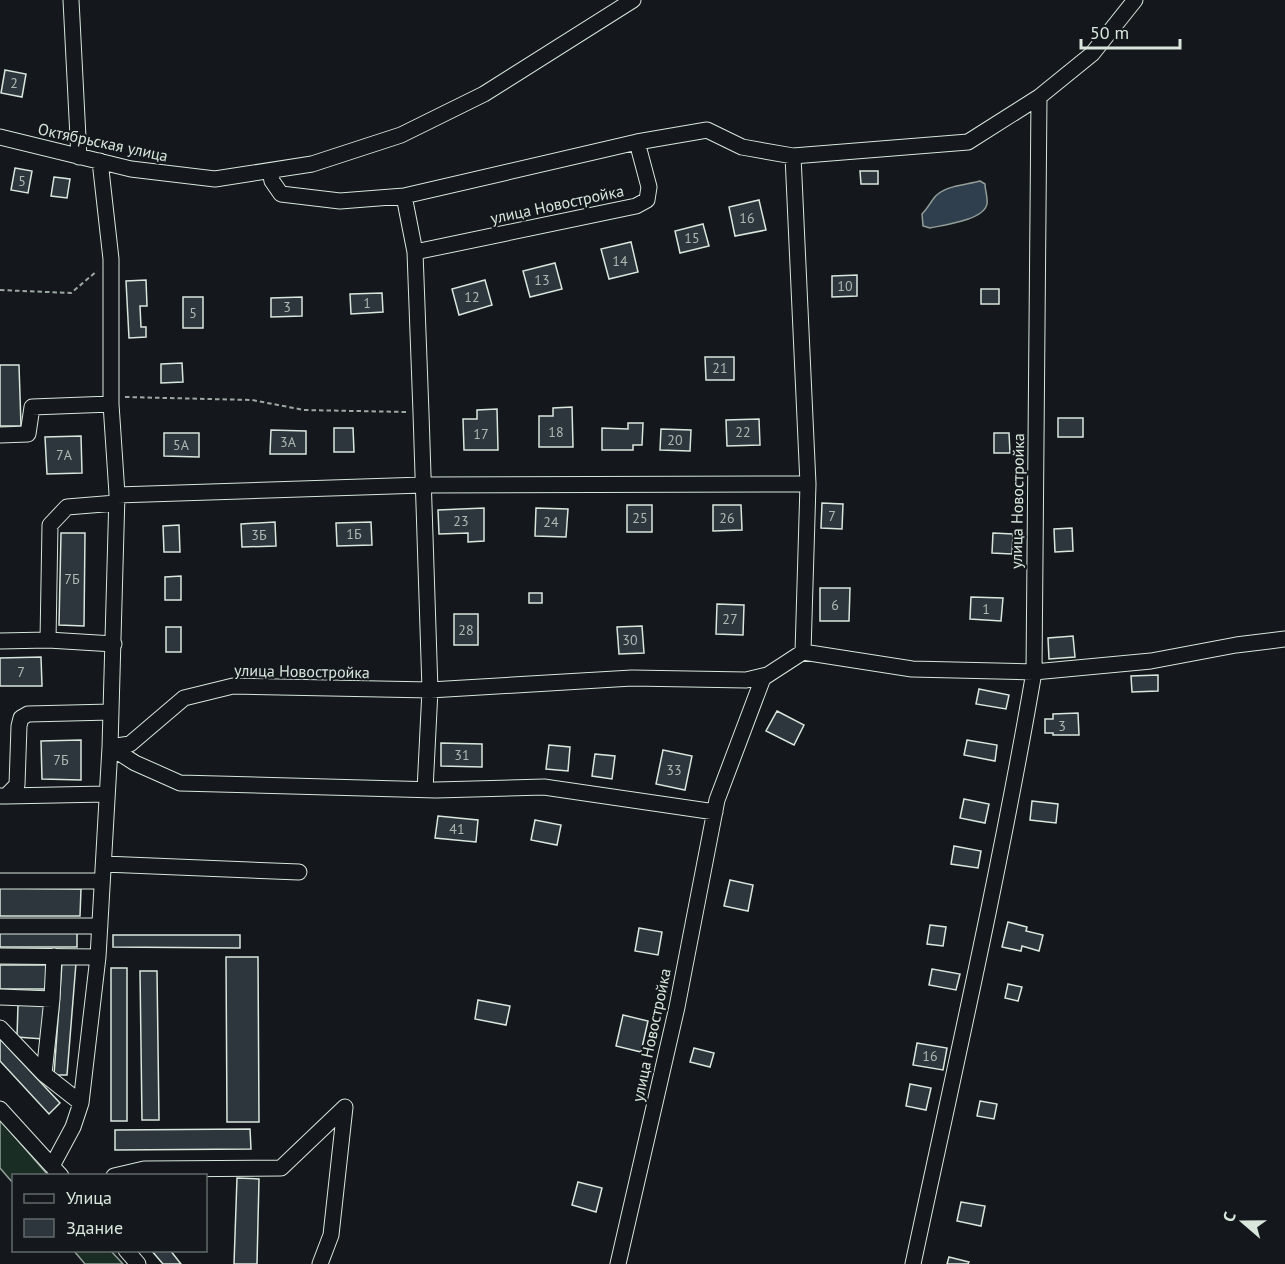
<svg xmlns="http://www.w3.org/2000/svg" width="1285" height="1264" font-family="'PT Sans',sans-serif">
<rect width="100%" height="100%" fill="#14181c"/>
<path fill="#1a2d24" stroke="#939e99" stroke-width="1.5" d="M0,1120L48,1175L14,1176L13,1183L0,1168Z
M74,1251H111L123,1264H85Z"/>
<path fill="#2f3f4d" stroke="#939e99" stroke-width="1.5" d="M980,181L985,184C985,190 988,198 987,204C984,220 944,225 930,228L923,226L922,214C928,208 930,203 934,198C944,185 966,185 980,181Z"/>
<path fill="#2c363c" stroke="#d8e6dc" stroke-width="1.5" d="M5,70L26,74L22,97L1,93Z
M15,168L32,171L28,193L11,190Z
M860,171H878V184H861Z
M54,177L70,179L67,198L51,196Z
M759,200L766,230L735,236L729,207Z
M703,224L709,246L680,253L675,231Z
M631,242L638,272L609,279L601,249Z
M555,263L562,289L530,297L523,271Z
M857,275V296L832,297V276Z
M146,280L147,306H140L141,327H146V337L129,338L126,281Z
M485,280L492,305L459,315L452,289Z
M981,289H999V304H981Z
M382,293L383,312L351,314L350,294Z
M183,297H203V328H183Z
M302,297V316L271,317V298Z
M705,357H734V380H706Z
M182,363L183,382L161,383V364Z
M0,365H19L21,426H0Z
M572,407L573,447H539V416H553V408Z
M497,409L498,450H464L463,419H477V410Z
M1058,418H1083V437H1058Z
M759,419L760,445L727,446L726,420Z
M628,423H643L642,445H633V450H602V428L628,429Z
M334,428H353L354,452H334Z
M661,429L691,430L690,451L660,450Z
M271,430L306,431V454H270Z
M164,433H199V457L164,456Z
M994,433H1009L1010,453H994Z
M81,436L82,473L47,474L45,437Z
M822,503L843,504L842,529L821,528Z
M627,505H652V532H627Z
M713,505H741L742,530L713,531Z
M484,508V541L468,542V533L439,534L438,510Z
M536,508L568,509L566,537L535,536Z
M275,522L276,546L242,547L241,524Z
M371,522L372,545L337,546L336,523Z
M179,525L180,552H164L163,526Z
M1072,528L1073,551L1055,552L1054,529Z
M61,533H85L84,626L59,625Z
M993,533L1013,534L1012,554L992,553Z
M181,576V600H165V577Z
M820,588H850L849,621H820Z
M529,593H542V603H529Z
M971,597L1003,598L1001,621L970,619Z
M717,604L744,605L743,635L716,634Z
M454,614H478V645H454Z
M642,626L644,653L619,654L617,627Z
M166,627H181V652H166Z
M1073,636L1075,657L1049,659L1048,638Z
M41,657L42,686H0V658Z
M1158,675V691L1132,692L1131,676Z
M979,689L1009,695L1006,709L976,704Z
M777,711L804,725L794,745L766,731Z
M1078,713L1079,735H1053V733H1045V719H1053V714Z
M81,740V780L42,779L41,741Z
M967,740L997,745L995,761L964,755Z
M441,743L482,744V767L441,766Z
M549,745L570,747L568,771L546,769Z
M663,750L692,756L685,790L656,784Z
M595,754L615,756L612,779L592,776Z
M964,799L989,804L985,823L960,818Z
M1032,801L1058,804L1056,823L1030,820Z
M438,816L478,820L476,842L435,838Z
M535,820L561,825L557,845L531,840Z
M954,846L981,851L978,868L951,864Z
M730,880L753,885L748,911L724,906Z
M0,888L81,889L80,916H0Z
M1008,922L1027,927L1026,931L1043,935L1039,951L1022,946L1021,951L1002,947Z
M930,925L946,927L943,946L927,944Z
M639,928L662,932L658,955L635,951Z
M0,933H77V947H0Z
M113,935H240V948L113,947Z
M226,957H258L259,1122H227Z
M62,963H76L67,1075H54Z
M0,965H47L46,989H0Z
M111,968H127V1121H111Z
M932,969L960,974L956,990L929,985Z
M140,971H157L159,1120H142Z
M1008,984L1022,987L1018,1001L1005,998Z
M478,1000L510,1006L506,1025L475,1019Z
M18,1005H45L43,1039L17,1037Z
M623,1015L648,1021L641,1052L616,1046Z
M0,1039L60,1103L49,1114L0,1061Z
M917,1043L947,1048L943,1070L913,1065Z
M694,1048L714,1053L710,1067L690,1062Z
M910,1084L931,1088L926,1110L906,1106Z
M980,1101L997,1104L994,1119L977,1116Z
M250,1129L251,1149L115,1150V1130Z
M237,1178L259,1179L257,1264H234Z
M578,1182L602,1188L596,1212L572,1205Z
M961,1202L985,1206L981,1226L957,1221Z
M151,1250H170L181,1264H163Z
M949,1257L969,1262L968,1264H947Z"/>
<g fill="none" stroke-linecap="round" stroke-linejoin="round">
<g stroke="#d8e6dc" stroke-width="17">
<path id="minor" d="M71,0L79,157
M0,137L131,169L215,179L312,164L401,135L484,94L633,0
M793,156L808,484L803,652
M270,171L272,181L281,194L340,201L404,196L637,142L707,130L742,147L793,156L968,142L1039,97L1092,54L1135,0
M404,196L415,252L421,413L430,690L425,790
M415,252L636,206L647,200L649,187L637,142
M0,435L28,434L32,407L111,404
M117,495L423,485L808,484
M48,640L50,525L67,507L116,503
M0,641L48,640L114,644
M110,747L130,744L184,698L233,686L430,690L632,678L746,680L767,675
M110,747L135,763L180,783L436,790L544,787L715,812
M0,796H6L17,785L19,726L21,718L28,714L111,712
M6,796L106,794
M104,864L299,872
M0,881H102
M0,926H100
M0,956L98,957
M0,997L52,999
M0,1028L44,1074L81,1103
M44,1074L52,999L54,956
M0,1109L61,1176
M52,1166L73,1127L81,1103L98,957L110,747L117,494L111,404V259L100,161
M114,1176L144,1169L281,1168L345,1107L331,1235L320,1264
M126,1250L138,1264
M618,1264L677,1007L717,800L763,678L803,652L912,669L1034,672L1039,97
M913,1264C955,1067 1000,870 1034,672L1151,661L1236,645L1285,639"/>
</g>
<path stroke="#9da8a2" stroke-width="2" stroke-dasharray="4.5 3" stroke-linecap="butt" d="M0,290L71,293L97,271
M125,397L252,400L304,410L406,412"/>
<use href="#minor" stroke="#14181c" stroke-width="15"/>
</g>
<g text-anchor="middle" stroke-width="4.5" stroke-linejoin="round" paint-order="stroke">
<g font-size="14" fill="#adbab4">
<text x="14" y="88">2</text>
<text x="22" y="186">5</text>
<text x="747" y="223">16</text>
<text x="692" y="243">15</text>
<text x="620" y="266">14</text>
<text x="542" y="285">13</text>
<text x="845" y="291">10</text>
<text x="472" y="302">12</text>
<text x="367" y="308">1</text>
<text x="287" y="312">3</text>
<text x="193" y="318">5</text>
<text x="720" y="373">21</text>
<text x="556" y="437">18</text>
<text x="743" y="437">22</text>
<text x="481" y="439">17</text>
<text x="675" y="445">20</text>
<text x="288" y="447">3А</text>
<text x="181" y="450">5А</text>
<text x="64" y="460">7А</text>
<text x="832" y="521">7</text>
<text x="640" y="523">25</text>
<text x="727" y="523">26</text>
<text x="461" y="526">23</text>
<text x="551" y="527">24</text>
<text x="354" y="539">1Б</text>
<text x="259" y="540">3Б</text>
<text x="72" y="584">7Б</text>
<text x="835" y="610">6</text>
<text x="986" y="614">1</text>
<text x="730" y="624">27</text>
<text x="466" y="635">28</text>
<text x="630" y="645">30</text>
<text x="21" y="677">7</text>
<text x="1062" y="731">3</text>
<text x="462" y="760">31</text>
<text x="61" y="765">7Б</text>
<text x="674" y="775">33</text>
<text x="457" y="834">41</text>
<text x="930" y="1061">16</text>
</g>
<g font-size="16" fill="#d8e6dc" stroke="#14181c">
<text transform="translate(103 142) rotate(12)" y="6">Октябрьская улица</text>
<text transform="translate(557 204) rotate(-12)" y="6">улица Новостройка</text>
<text transform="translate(1017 501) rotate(-89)" y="6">улица Новостройка</text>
<text transform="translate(302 671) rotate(1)" y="6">улица Новостройка</text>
<text transform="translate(651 1035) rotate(-78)" y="6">улица Новостройка</text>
</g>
</g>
<rect x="12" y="1174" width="195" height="78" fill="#14181c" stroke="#626a69" stroke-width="1.5"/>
<rect x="24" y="1194" width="30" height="9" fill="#14181c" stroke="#626a69" stroke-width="1.5"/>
<text x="66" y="1204" font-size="18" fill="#d8e6dc">Улица</text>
<rect x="24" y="1219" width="30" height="18" fill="#2c363c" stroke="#626a69" stroke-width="1.5"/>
<text x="66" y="1234" font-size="18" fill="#d8e6dc">Здание</text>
<g transform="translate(1243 1222) rotate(290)" stroke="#14181c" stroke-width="4.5" paint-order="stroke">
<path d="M0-4.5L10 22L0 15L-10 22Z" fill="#d8e6dc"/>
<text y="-9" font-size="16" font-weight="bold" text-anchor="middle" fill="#d8e6dc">С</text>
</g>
<path d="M1081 39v9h99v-9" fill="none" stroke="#d8e6dc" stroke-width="3"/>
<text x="1090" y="39" font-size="18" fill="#d8e6dc" stroke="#14181c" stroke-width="4.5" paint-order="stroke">50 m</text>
</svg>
